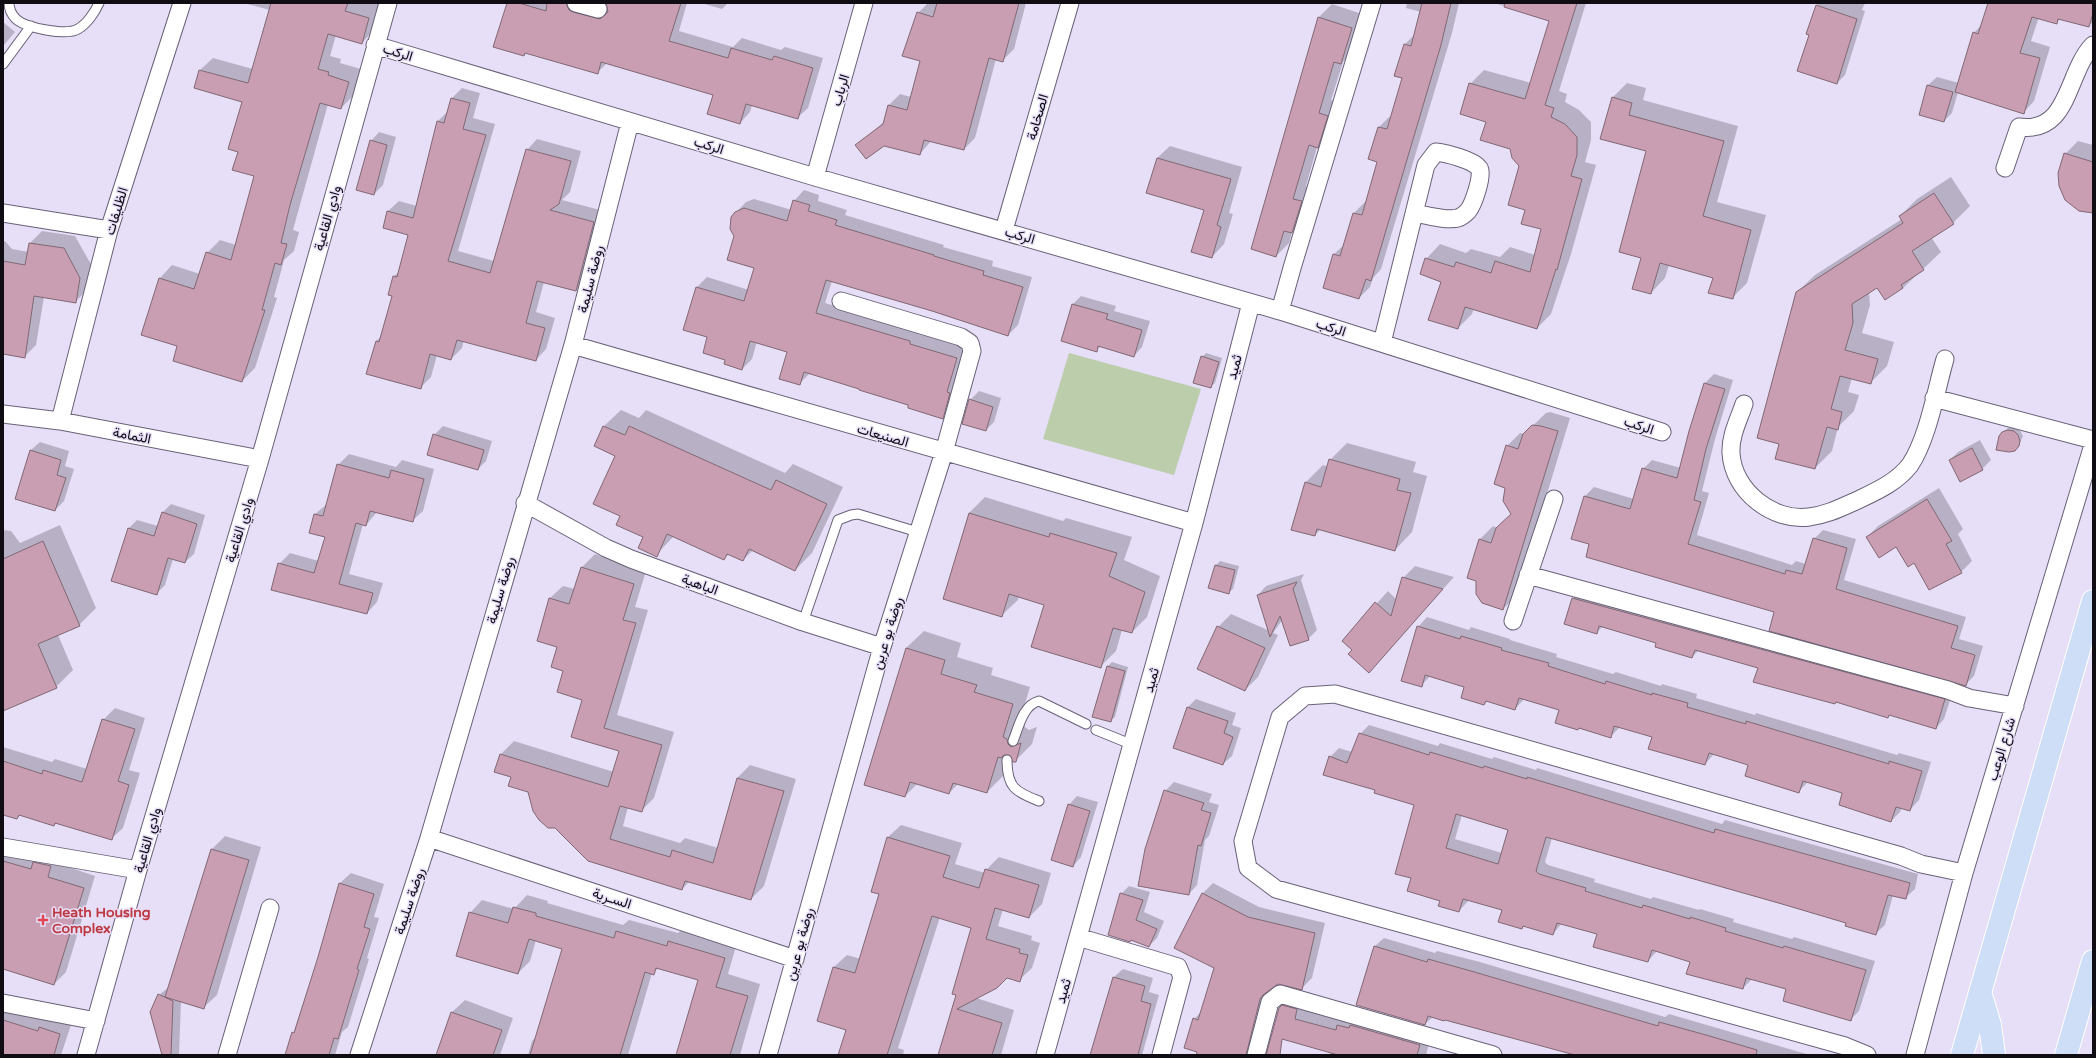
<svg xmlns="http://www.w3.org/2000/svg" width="2096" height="1058" font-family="'Varela Round',Vazirmatn,sans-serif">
<rect width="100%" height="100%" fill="#e7def8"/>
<path fill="#bccdac" d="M1069,353L1201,389L1174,475L1043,439Z"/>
<path fill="#0003" fill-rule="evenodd" d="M243,3H382L374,30L362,43L336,35L330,56L341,59L340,63L361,69L354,95L341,108L328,104L293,230L299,232L294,251L284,260L274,297L277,298L255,368L242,381L179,345L142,334L160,278L172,265L200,274L207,253L220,240L236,245L256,175L239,151L243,102L200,70L213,58L253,69L270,10Z
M508,3H585L609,8L606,3H687L679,31L733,47L742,38L781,50L785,47L823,58L808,108L797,118L752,105L750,112L740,123L714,95L607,63L597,73L526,52L524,54Z
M701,3H728L722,9Z
M928,3H1026L1014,49L1003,60L996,59L975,138L964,149L931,141L920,154L884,145H857L885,121L889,105L900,94L911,97L921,60L918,13Z
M1407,3H1459L1452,33L1381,269L1373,278L1370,287L1359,298L1334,254L1345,244L1354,213L1365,202L1367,203L1378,161L1379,127L1389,117H1391L1403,78L1405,44L1415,34L1421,12L1406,8Z
M1494,3H1586L1559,91L1567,94L1565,102L1579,110L1591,122V140L1585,162L1596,165L1571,254L1551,314L1537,328L1474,308L1472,314L1458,328L1442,281L1426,259L1440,244L1466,253L1471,249L1500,257L1510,247L1535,255L1543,229L1526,209L1521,165L1511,148L1487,121L1470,84L1484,70L1531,83L1550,20Z
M1819,3H1865L1862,10L1865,11L1845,75L1837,83L1810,34L1816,6Z
M1989,3H2093V22L2088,26L2061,18L2056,23L2039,17L2031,41L2050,47L2034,101L2023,113L1958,92L1952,113L1944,121L1928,85L1937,77L1959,83L1974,33L1982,24Z
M1332,4L1365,15L1354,50L1343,62L1331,100L1340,103L1331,134L1317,147L1306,186L1314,188L1305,219L1292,232L1289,243L1276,256L1319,17Z
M3,22L15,32L3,46Z
M1627,83L1646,88L1643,100L1738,126L1717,202L1766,215L1747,283L1732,298L1714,277L1669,265L1665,278L1651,293L1642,257L1648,151L1612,98Z
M462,88L480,93L473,118L495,124L458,251L494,261L527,150L537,139L581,151L570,192L562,200L604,211L587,280L576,290L544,282L536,312L555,318L546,349L536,360L464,340L462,348L451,359L437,355L431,377L420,388L376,341L382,336L393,295L389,294L394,276L400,271L409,234L388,211L399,201L417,206L437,122L448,111L452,98Z
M379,132L396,137L383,185L374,194L371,141Z
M2078,141L2093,145V212L2065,154Z
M1170,146L1242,167L1229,213L1233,214L1224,244L1212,257L1205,209L1157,158Z
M1951,177L1970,206L1953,223L1931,237L1941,252L1903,288L1877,287L1869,292L1870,305L1862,333L1894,342L1887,366L1870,383L1852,378L1848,392L1859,395L1854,411L1838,427L1832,451L1815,468L1780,443L1797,292L1815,275L1902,219L1900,216L1917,199Z
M804,190L819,195L818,201L847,210L845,215L944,245L943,247L993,261L992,266L1032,277L1018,325L1008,335L933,310L832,281L825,303L920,331L919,334L967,348L953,407L943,417L860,388L810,373L799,384L789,351L757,341L752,359L742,369L709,336L684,329L697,287L707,277L749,290L756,267L735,236L732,217L746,202L754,199L792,210L794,201Z
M42,231L75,236L92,266L88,289L76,301L44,297L36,345L24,357L3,353V242L5,241L12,249L29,252L30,243Z
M1081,296L1116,306L1114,311L1150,321L1142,347L1134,356L1101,346L1097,350L1073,304Z
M1206,353L1222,358L1215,383L1210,387L1202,357Z
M1714,374L1733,380L1715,439L1702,491L1709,493L1697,535L1792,565L1796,561L1806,564L1814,539L1823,530L1856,539L1844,580L1966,617L1959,639L1983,646L1974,676L1965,685L1775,612L1573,538L1585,496L1594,487L1634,499L1643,469L1652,460L1681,468L1705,383Z
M979,391L1001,398L994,422L986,430L970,400Z
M621,410L639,418L646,410L785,473L793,464L843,487L812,553L795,570L753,550L743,560L729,554L724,559L674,536L656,555L645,537L621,516L617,455L595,446L604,426Z
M1550,412L1570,418L1516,596L1503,609L1480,539L1493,526L1497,528L1512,513L1506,487L1507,446L1520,433L1524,434L1546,413Z
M443,426L492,441L486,461L478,469L434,435Z
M2018,427L2023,436L2019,445L2003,432L2008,428Z
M1980,440L1991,460L1982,469L1950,460L1958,452Z
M40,442L69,451L65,466L74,469L64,501L55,510L31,450Z
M1347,443L1416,462L1413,472L1427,476L1412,532L1395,550L1321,529L1315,535L1306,482L1323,465L1328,467L1330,460Z
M349,454L396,467L402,460L434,469L423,511L412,521L377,512L366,525L363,524L349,574L383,583L377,602L367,613L279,564L290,553L319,561L326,536L315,514L327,504L338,465Z
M1939,488L1963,529L1958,534L1972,561L1961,572L1915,562L1896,545L1867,537L1878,526Z
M985,497L1063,521L1066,518L1132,537L1124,560L1160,576L1147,617L1132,632L1122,630L1116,651L1100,667L1045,604L1019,596L1018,600L1002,615L944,598L969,513Z
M171,504L205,515L194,554L185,562L173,559L165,585L156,594L128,529L137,520L158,526L162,513Z
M60,525L96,608L79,625L58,635L73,670L56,687L3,710V530L11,531L20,543Z
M595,554L646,571L635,607L648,610L617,715L674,732L654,798L641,811L628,807L623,826L680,843L685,838L718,848L737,778L750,765L796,779L764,886L751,899L690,881L682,889L528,791L512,776L501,754L514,741L614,772L620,750L572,736L583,699L565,670L550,598L563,586L575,589L582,567Z
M1220,561L1239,566L1233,589L1228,593L1216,565Z
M1415,566L1454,577L1369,671L1354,650L1343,641L1388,591L1397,600L1403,578Z
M1304,574L1301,580L1317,630L1308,639L1283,619L1273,633L1278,635L1258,677L1245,690L1199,668L1218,627L1231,614L1270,631L1258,595L1266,586Z
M1582,589L1953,691L1944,719L1936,728L1890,714L1888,716L1759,668L1699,650L1692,657L1658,642L1603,626L1596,633L1566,624L1573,598Z
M1427,617L1469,630L1471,627L1510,639V640L1557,654L1556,657L1613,674L1616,672L1661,686L1662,684L1697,694L1696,698L1755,715L1756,713L1897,755L1899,753L1931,762L1919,800L1910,810L1902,807L1900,812L1891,821L1844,792L1808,782L1799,791L1750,764L1714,754L1705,764L1653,736L1620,727L1610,737L1556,722L1561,709L1525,698L1515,709L1487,701L1484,704L1465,686L1431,675L1421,686L1418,627Z
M924,631L961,643L957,657L993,668L991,675L1030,687L1020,720L1024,722L1025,727L1029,730L1037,727L1032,744L1015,761L1010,754L1004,775L987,792L958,784L949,793L918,783L905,796L906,648Z
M1112,662L1128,667L1115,717L1110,721L1108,666Z
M1196,699L1236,713L1232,725L1241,728L1232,756L1223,764L1188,707Z
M115,708L145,718L129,770L140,773L123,828L111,839L57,823L54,825L20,815L17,818L3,814V747L52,762L55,759L87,769L103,720Z
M1369,725L1438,746L1440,743L1492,759L1494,757L1536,770L1537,768L1722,824L1725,820L1918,874L1915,889L1905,898L1893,895L1885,925L1875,934L1848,922L1552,838L1545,862L1548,865L1595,879L1594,882L1651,899L1653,897L1699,910L1700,909L1734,919L1733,922L1792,939L1794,937L1875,961L1859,1011L1850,1020L1787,989L1752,979L1743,988L1691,961L1657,951L1648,961L1598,934L1562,923L1553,934L1525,925L1522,928L1503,910L1469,900L1459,911L1441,900L1412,878L1416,804L1376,789L1330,757L1339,748L1352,752L1360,734ZM1462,815L1509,829L1502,853L1455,839Z
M1174,782L1212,794L1209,802L1219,805L1209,836L1205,840L1197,885L1189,894L1165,791Z
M1077,796L1098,802L1081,857L1073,866L1069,805Z
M901,825L962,843L955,864L985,873L986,870L999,857L1051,873L1042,904L1029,917L1003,909L998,926L1032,936L1031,940L1040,943L1032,968L1019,980L1007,977L976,998L1014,1010L1001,1055H939L957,994L972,928L940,917L898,1048L904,1050L903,1055H840L847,1029L834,967L847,955L861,959L880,893L888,837Z
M225,836L261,847L217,995L203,1008L181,1001L179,1055H163L159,995L169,987L212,849Z
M3,845L95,876L66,972L54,984L3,969Z
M351,873L384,884L374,917L379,918L367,958L369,959L348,1027L342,1032L335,1055H286L324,941L340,883Z
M1213,883L1259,907L1325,923L1312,978L1301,989L1278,983L1270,989L1253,1055H1197L1194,1019L1202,1011L1215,967L1202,894Z
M1129,886L1150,892L1144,912L1164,921L1157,938L1149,946L1121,894Z
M527,895L548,901L547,903L623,925L629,920L678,933L681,930L736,946L728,974L760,984L740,1055H676L699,979L659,968L652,973L628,1055H528L532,1041L536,1037L563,948L536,940L530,961L518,973L470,913L482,900L514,909Z
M1384,938L1435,953L1437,951L1480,962L1665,1017L1669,1014L1810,1055H1578L1433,1017L1425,1024L1375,946Z
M1123,969L1153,978L1149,992L1159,995L1142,1055H1090L1114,977Z
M1293,995L1432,1032L1426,1055H1330L1331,1052L1280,1008Z
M465,1000L513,1018L500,1055H437L452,1012Z
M3,1004L72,1022L61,1055H3Z"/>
<path fill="#c99eb2" stroke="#816873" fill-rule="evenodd" d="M271,3H348L345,11L369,18L362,44L328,34L318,69L329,72L328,75L349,82L341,109L320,103L290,205L281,243L287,244L281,265L275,263L262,310H265L242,382L173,361L177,346L141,335L159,278L194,289L206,252L231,260L254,176L232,170L238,152L228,149L242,102L194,88L199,70L248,83Z
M507,3H519L546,11L547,3H566L569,10L573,12L600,19L608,12L606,3H681L669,41L728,58L731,48L772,60L774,56L813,68L798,119L746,104L740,124L707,114L713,95L601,62L598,74L525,53L524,56L493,47Z
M937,3H1019L1003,62L989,58L964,150L924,140L920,155L884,146L866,159L855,145L883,124L888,105L907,110L920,61L902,56L917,12L933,17Z
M1422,3H1451L1441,45L1371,281L1366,279L1359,299L1323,288L1333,254L1340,256L1353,213L1362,215L1377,162L1368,159L1378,127L1387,129L1402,78L1394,76L1404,44L1411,46Z
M1505,3H1577L1545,105L1554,108L1551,117L1565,124L1577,137V155L1571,176L1582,179L1557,270L1556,269L1537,329L1465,307L1458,329L1428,320L1441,282L1420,274L1425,258L1454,267L1456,262L1491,273L1495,261L1530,272L1541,229L1521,224L1525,210L1508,205L1519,166L1512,158L1510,149L1480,140L1486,122L1460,114L1469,83L1525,99L1549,21L1504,7Z
M1988,3H2093V13L2089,27L2058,19L2057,24L2032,17L2020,53L2040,58L2024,114L1955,92L1973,32L1978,34Z
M1816,5L1857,19L1837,84L1797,71L1809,35L1806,34Z
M1318,17L1352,28L1341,64L1334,62L1319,113L1328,116L1318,148L1309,145L1293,199L1302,201L1292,233L1284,231L1276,257L1251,249Z
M1927,85L1953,92L1944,122L1919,115Z
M1612,97L1632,103L1629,115L1724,141L1703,216L1751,230L1733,299L1708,293L1713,278L1660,263L1651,294L1632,289L1641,258L1619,252L1646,151L1600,139Z
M451,98L470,103L463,129L486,135L448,261L490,273L526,149L571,161L559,204L550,210L594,222L576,291L537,281L526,323L545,328L536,361L457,340L451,360L430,354L421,389L366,374L376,341L379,342L392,296L388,295L393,276L397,277L408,235L383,228L387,211L413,218L437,121L444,123Z
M370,140L387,145L374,195L356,190Z
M2064,153L2093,162V213L2079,211L2065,200L2059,186L2058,173Z
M1157,158L1231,179L1217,225L1221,227L1212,258L1191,252L1204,210L1146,193Z
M1934,193L1954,224L1912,251L1924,270L1901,285L1903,288L1885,300L1877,288L1852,304L1853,323L1845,350L1878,359L1871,384L1840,376L1831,409L1842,412L1838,430L1827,427L1815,469L1775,459L1779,444L1757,438L1796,292L1903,223L1899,216Z
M793,200L810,205L808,211L837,220L835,225L934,255V256L984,271L983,275L1023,287L1008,336L932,311L826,280L816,313L910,341V344L957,358L947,392L950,393L943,419L908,408V405L859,390V389L804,372L800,385L779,379L787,352L750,341L742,370L724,364L725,360L703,353L707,337L683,330L696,287L744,301L754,268L727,260L734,236L730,229L731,217L735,212L744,208L787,221Z
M29,243L64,248L80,278L76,303L34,296L25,358L3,354V261L25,265Z
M1072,304L1108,314L1106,319L1142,330L1134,357L1098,346L1097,352L1061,341Z
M1201,356L1219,362L1211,388L1193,383Z
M1704,383L1725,389L1706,449L1694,500L1701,502L1688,544L1785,574L1786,570L1802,574L1813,538L1847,548L1836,589L1958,626L1951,648L1975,655L1966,686L1769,631L1774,612L1586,557L1589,544L1571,539L1584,496L1630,509L1642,468L1677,478L1689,431Z
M969,399L993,407L986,431L962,424Z
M1532,425L1541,426L1558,431L1503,610L1482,603L1476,594V581L1467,578L1479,539L1491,543L1496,528L1511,514L1503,501L1505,488L1494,484L1506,445L1518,449L1523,434Z
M603,426L625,435L629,426L771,490L776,480L827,504L795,571L749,549L743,561L727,554L724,560L667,534L657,557L638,548L643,537L616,525L620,516L593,504L615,456L594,446Z
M2008,430L2014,431L2018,435L2020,441L2019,446L2015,451L2009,452L1996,450L1999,436L2002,432Z
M433,434L484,450L478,470L427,455Z
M1972,448L1983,470L1960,482L1949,460Z
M30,450L61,460L57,475L66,478L55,511L15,499Z
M1329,459L1400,479L1397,490L1411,493L1395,551L1317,529L1315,536L1291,530L1305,482L1321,487Z
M337,464L389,478L391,470L424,479L413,522L370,511L366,526L356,523L339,584L373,593L367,614L271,590L278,563L314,573L325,537L309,533L314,514L323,516Z
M1927,499L1952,541L1946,544L1962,573L1929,590L1914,563L1908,567L1896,547L1879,558L1866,537Z
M162,512L197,524L185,563L168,558L157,595L111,581L128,528L154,536Z
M969,513L1049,537L1050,533L1117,553L1109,576L1145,592L1132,633L1113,628L1101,668L1031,647L1044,605L1009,594L1002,617L943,599Z
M43,541L80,626L38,644L57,688L3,711V559Z
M1215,565L1235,570L1229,594L1208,588Z
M581,567L634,584L623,620L636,623L604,728L662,745L642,812L620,806L610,839L670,857L672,850L713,863L737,778L784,791L751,900L685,881L682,890L588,861L555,828H548L539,820L533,811L528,792L508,786L511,777L494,772L500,754L608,787L619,751L571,737L582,700L557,692L563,671L551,667L557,647L537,641L549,598L569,604Z
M1402,577L1443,589L1369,673L1348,654L1352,650L1342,641L1375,602L1391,616Z
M1297,582L1293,589L1309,640L1290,646L1280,616L1270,637L1257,595Z
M1572,598L1945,699L1936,729L1889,715L1888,718L1836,702L1835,704L1753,682L1758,668L1695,650L1692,658L1655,647L1656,643L1599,626L1597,634L1564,624Z
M1217,626L1265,648L1245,691L1197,669Z
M1417,626L1460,639L1461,636L1502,648L1501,650L1549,663L1548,666L1605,684L1606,681L1652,695V693L1688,703L1687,707L1746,724V721L1889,764V761L1922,771L1910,811L1896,807L1891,822L1839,805L1842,793L1803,781L1799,793L1745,776L1748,765L1709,753L1705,765L1648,749L1652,737L1614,726L1611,738L1579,728L1578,730L1555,723L1559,710L1519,698L1515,710L1486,701L1484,705L1461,698L1464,687L1425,675L1422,687L1401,681Z
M906,648L945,660L941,674L977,685L974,692L1013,704L1003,737L1007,739L1008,744L1011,747L1021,743L1016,762H1013L1009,755H1004L1001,758L998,757L987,793L953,783L949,794L910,782L905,797L864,785Z
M1107,666L1125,671L1111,722L1092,717Z
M1187,707L1228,721L1224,733L1233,737L1223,765L1173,748Z
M102,719L135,729L118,781L129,785L112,840L55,823L54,826L19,815L17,819L3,815V761L42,774L43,770L82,782Z
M1359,733L1429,755L1430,752L1483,768L1484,766L1527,779V777L1714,833L1715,829L1910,883L1906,899L1888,895L1876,935L1845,926L1846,923L1782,904L1546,837L1536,871L1539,874L1586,888L1585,891L1642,908L1643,905L1690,919V917L1726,928L1725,931L1783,948L1784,946L1866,970L1851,1021L1783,1001L1786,989L1746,978L1743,989L1686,974L1690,962L1652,950L1648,962L1593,947L1597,934L1557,923L1553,935L1523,926L1522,929L1498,922L1502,910L1463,899L1459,912L1438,906L1440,901L1407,891L1411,878L1395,874L1414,805L1374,793L1375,790L1323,775L1329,756L1347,763ZM1456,814L1508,830L1498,864L1446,848Z
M1164,790L1204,803L1201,810L1211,813L1201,846L1198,845L1189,895L1138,886L1145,849Z
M1068,804L1090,811L1073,867L1051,860Z
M887,837L950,856L943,877L979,888L985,869L1039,885L1029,918L995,908L986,939L1020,949L1019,953L1028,955L1020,982L1007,978L997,988L957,1009L1002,1023L992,1055H938L956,995L952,994L971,928L932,916L887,1055H838L846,1030L817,1021L833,967L855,973L879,894L871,892Z
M211,849L249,860L204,1009L165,997Z
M3,861L31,869L33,862L51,866L48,877L84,888L54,985L3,969Z
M339,883L374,894L364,927L370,929L357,969L359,970L338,1039L334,1038L329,1055H285L292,1032L294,1033L318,957Z
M1120,893L1143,900L1136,920L1157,929L1149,947L1131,940L1130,942L1108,935Z
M1202,893L1248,917L1315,933L1302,990L1278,984L1263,995L1260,999L1246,1055H1196L1197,1052L1184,1048L1193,1018L1198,1020L1214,968L1174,948Z
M513,907L536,913V916L614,938L616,931L667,946L668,941L725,958L716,987L748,996L730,1055H676L698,980L656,968L654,975L645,972L620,1055H530L562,949L529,939L518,974L456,956L469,912L508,923Z
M1374,946L1427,962L1428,959L1471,971L1658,1026L1659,1022L1706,1035L1757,1050L1756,1055H1575L1445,1020L1444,1021L1428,1016L1425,1025L1356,1005Z
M1113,977L1145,986L1141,1001L1151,1004L1138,1055H1090Z
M158,994L173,1001L171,1055H162L150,1012Z
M1282,1005L1297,1009L1295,1019L1336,1030L1337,1025L1349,1028L1350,1025L1420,1045L1417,1055H1338L1282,1039L1280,1055H1266L1279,1008Z
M451,1012L502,1030L493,1055H436Z
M3,1020L38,1031L39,1027L60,1034L54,1055H3Z"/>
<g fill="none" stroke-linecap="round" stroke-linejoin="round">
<g stroke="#696177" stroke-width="11">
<path id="lane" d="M9,3C9,10 11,14 16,19C26,28 66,36 78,29C87,24 95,12 99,3
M3,64L31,26
M803,622L838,520L851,515L858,514L918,532
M1096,730L1133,745
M1013,741C1019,726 1023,705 1039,701L1086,724
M1007,760C1007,787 1015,792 1039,801"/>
</g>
<g stroke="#696177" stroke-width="19">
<path id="street" d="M576,3L598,9
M375,45L815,177L1280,311L1662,432
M2005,168L2019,127C2070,134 2066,73 2093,45
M815,177L864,3
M3,213L109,230
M1004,230L1070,3
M1280,311L1292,268L1372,3
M1382,343L1426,165L1436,152C1446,153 1473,160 1479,168C1484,174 1473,205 1468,211C1465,214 1461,217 1458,218C1448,221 1425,215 1415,213
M573,345L1194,523
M1934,398L2093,440
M1744,404C1739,419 1730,436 1731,453C1733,491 1773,522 1809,517C1827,515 1842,507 1858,500C1877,491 1897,482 1910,465C1928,438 1936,390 1945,359
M3,414L60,421L260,459
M60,421L109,230L182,3
M525,503L606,548L631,559L803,622L882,647
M1528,575L1948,690L1969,698L2015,706
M1513,621L1554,499
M429,838L795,959
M3,847L138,870
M1078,937L1178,967L1182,977L1161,1055
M3,1003L96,1021
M86,1055L138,870L260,459L388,3
M227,1055L270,908
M359,1055L429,838L573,345L630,122
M768,1055L882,647L944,452L972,351L970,343L961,337L841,301
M1045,1055L1194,523L1251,303
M1256,1055L1270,1002L1280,994L1493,1055
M1867,1055L1845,1046L1276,889L1248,868L1243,841L1280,717L1305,696L1335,694L1901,856L1921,864L1964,873
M1915,1055L1964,873L2093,445"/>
</g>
<g stroke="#fff" stroke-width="24">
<path id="primary" d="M1980,992L1990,1025L1994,1055
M1962,1055L2093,601
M2066,1055L2093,961"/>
</g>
<use href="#lane" stroke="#fff" stroke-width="9"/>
<use href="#street" stroke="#fff" stroke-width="17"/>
<use href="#primary" stroke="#cfdef7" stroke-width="22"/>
</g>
<path fill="#e0444e" stroke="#e7def8" stroke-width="1.5" d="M41 914h4v4h4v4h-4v4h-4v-4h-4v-4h4z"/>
<g text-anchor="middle" stroke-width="3" stroke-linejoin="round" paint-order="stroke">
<g font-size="14" fill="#0f0c14" stroke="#e7def8">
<text transform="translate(398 52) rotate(17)" y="5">الركب</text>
<text transform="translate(840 90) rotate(-74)" y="5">الرباب</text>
<text transform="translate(1037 117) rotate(-74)" y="5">الصخامة</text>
<text transform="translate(709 145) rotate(17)" y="5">الركب</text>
<text transform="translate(116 211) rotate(-73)" y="5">الظليفات</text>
<text transform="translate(327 218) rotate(-74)" y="5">وادي القاعية</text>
<text transform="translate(1020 235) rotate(16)" y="5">الركب</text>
<text transform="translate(590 279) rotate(-76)" y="5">روضة سليمة</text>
<text transform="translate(1331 327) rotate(18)" y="5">الركب</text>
<text transform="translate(1234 367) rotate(-76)" y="5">ثميد</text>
<text transform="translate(1639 425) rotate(18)" y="5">الركب</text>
<text transform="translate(132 435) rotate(11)" y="5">الثمامة</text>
<text transform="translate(883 435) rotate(16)" y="5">الصنيعات</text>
<text transform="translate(239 530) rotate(-73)" y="5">وادي القاعية</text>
<text transform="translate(700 584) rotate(20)" y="5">الباهية</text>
<text transform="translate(500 590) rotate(-74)" y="5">روضة سليمة</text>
<text transform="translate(887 633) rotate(-73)" y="5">روضة بو عرين</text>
<text transform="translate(1151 680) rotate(-74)" y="5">ثميد</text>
<text transform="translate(2001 749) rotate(-73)" y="5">شارع الوعب</text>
<text transform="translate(147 840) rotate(-74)" y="5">وادي القاعية</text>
<text transform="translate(612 898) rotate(18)" y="5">السـرية</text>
<text transform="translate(409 901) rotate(-72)" y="5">روضة سليمة</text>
<text transform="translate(799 944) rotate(-75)" y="5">روضة بو عرين</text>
<text transform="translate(1063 991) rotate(-74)" y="5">ثميد</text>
</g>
<g font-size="14" font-weight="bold" fill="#be3a42" stroke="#e7def8" text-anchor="start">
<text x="52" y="917">Heath Housing<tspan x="52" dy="16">Complex</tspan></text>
</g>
</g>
<rect width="2096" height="1058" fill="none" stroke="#0f0c14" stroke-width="8"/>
</svg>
